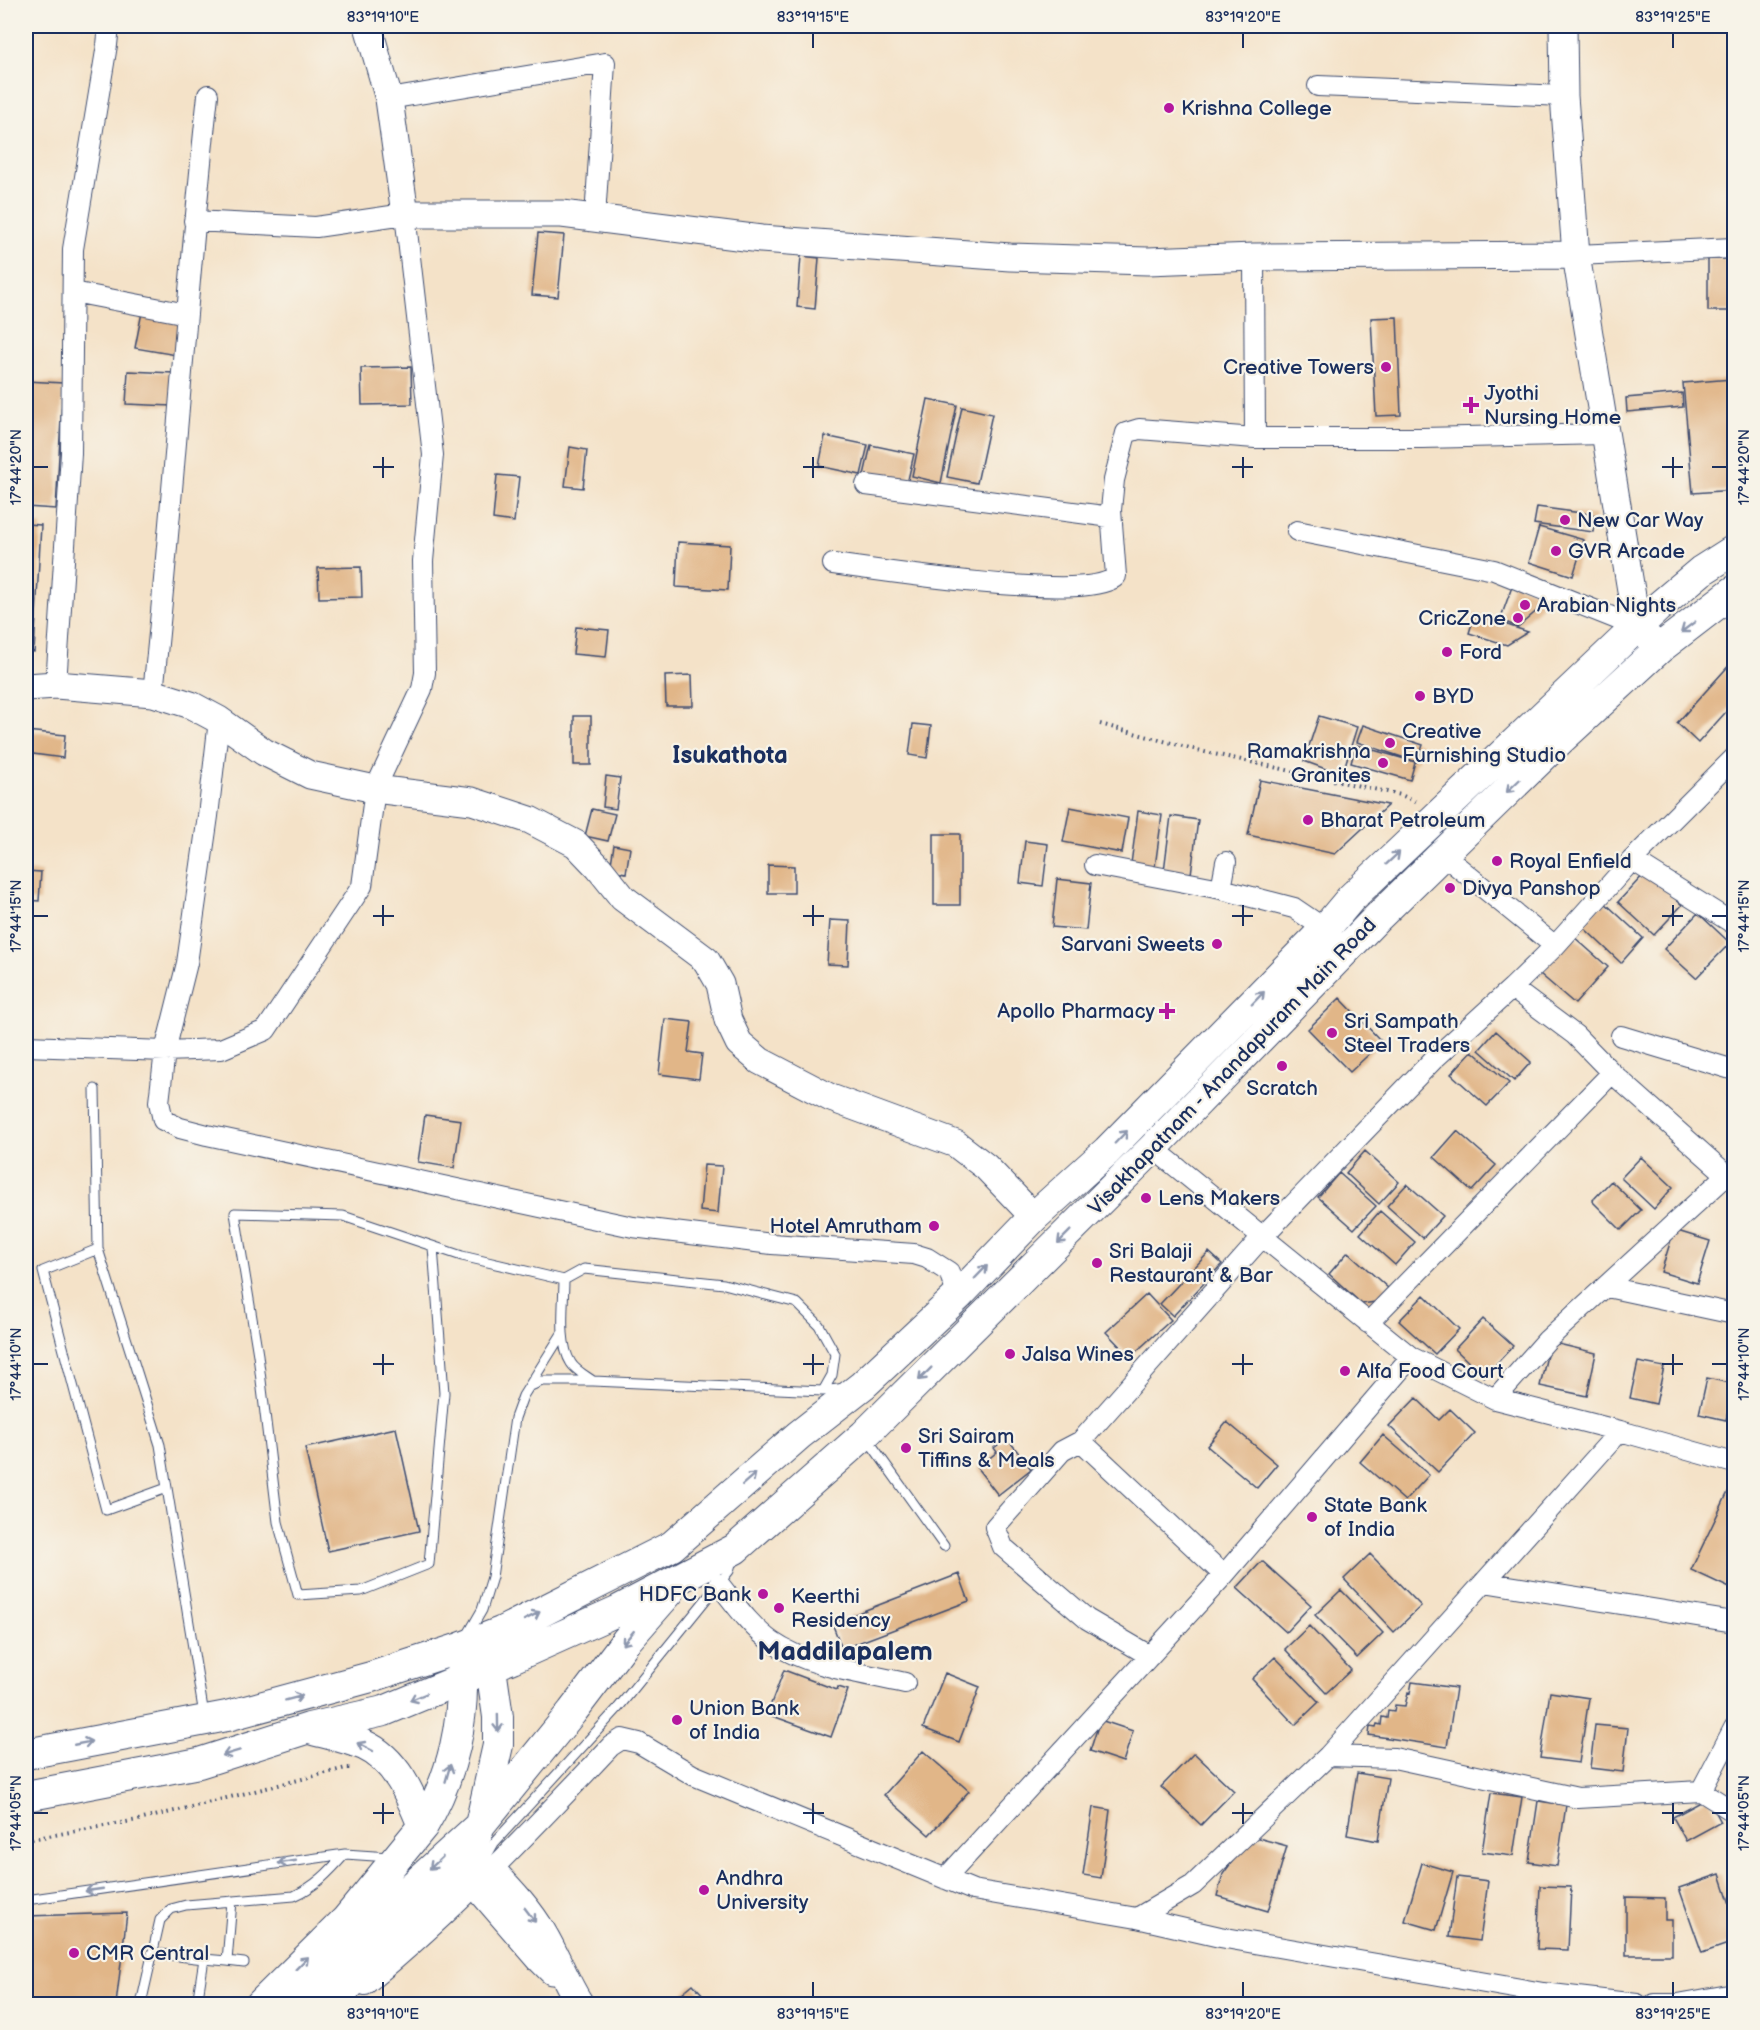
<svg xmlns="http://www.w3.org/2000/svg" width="1760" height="2030" font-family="'Balsamiq Sans',sans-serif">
<rect width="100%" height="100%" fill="#f7f3e8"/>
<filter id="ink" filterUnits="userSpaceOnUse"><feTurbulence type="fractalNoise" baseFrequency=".0167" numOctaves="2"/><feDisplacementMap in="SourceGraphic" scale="12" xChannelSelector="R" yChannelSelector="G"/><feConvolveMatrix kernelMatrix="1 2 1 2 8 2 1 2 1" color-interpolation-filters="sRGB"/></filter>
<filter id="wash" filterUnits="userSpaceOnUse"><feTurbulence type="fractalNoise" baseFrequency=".008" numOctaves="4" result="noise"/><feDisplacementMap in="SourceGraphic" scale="24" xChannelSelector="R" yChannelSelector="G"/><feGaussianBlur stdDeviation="1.35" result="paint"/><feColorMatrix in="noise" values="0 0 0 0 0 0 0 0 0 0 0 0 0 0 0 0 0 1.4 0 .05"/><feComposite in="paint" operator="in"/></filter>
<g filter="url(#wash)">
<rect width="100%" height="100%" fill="#f4e2c8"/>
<g id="blocks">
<path fill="#e1b688" d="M538,233L564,235L558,297L532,295Z
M801,256L819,258L815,309L797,307Z
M1708,259H1734V311H1708Z
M142,312L182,319L176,355L135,348Z
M1397,317L1401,415L1376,416L1371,318Z
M411,367L412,404L362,405L361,368Z
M128,371L174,373L172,406L126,404Z
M1732,379L1734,410V490L1693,493L1683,383Z
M26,381L63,383L56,509L26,507Z
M1682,393L1683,407L1627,412L1626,398Z
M928,399L957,405L941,483L912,476Z
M962,407L992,414L977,483L947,477Z
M825,436L868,445L861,475L819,466Z
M871,445L914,454L907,484L864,475Z
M570,447L587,450L583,488L565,486Z
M497,475L519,477L514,522L493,519Z
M1537,507L1596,515L1593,532L1534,524Z
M26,524L41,525L34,652L26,651Z
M1539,527L1584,540L1573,576L1529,562Z
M678,542L730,545L728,590L676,587Z
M361,567L362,597L319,598L318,568Z
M1513,584L1544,596L1540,608L1518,627L1500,620Z
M1475,614L1528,632L1507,645L1469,633Z
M576,627L609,630L606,657L573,654Z
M1734,660V703L1698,743L1677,723Z
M692,675L693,706H666L665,676Z
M574,716H591V765H574Z
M1319,716L1357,727L1342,775L1304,761Z
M913,724L931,726L927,758L909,755Z
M1363,725L1423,745L1417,762L1357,742Z
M26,731L65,735L63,758L26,753Z
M1356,745L1415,762L1410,780L1351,763Z
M606,776L620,778L616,809L603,807Z
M1260,780L1388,805L1335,854L1248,835Z
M1070,807L1128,818L1122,853L1063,842Z
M592,809L615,814L608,841L585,836Z
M1138,811L1162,815L1155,867L1131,864Z
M1171,816L1198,820L1191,874L1164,871Z
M934,834H960V905H934Z
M1025,841L1048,844L1043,886L1020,883Z
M614,845L630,848L626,873L610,870Z
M768,865L794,866V893H768Z
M26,871L41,872L39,901L26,900Z
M1646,872L1682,905L1654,935L1618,902Z
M1057,879L1091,883L1086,930L1052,927Z
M1604,902L1643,938L1621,963L1582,926Z
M1698,913L1730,943L1696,978L1664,949Z
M830,920L850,921L848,965L827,964Z
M1573,936L1608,967L1575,1004L1540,974Z
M1340,998L1382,1042L1350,1072L1308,1029Z
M665,1019L692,1022L688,1052L702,1054L699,1079L659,1074Z
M1496,1031L1531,1062L1514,1081L1479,1050Z
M1472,1051L1509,1083L1487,1106L1451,1074Z
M425,1115L461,1120L454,1168L418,1162Z
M1457,1131L1496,1165L1472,1191L1434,1157Z
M1365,1151L1399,1182L1379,1204L1346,1173Z
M1641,1157L1673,1187L1654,1209L1621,1178Z
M704,1165L722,1166L718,1213L700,1211Z
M1339,1173L1376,1206L1354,1229L1318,1197Z
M1611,1181L1641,1210L1621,1230L1592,1201Z
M1407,1184L1443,1216L1423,1238L1387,1206Z
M1380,1211L1415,1242L1395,1265L1360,1234Z
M1674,1230L1710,1241L1697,1283L1661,1272Z
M1209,1252L1222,1264L1173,1316L1160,1304Z
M1348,1252L1388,1288L1375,1302L1362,1304L1329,1274Z
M1147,1294L1171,1320L1130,1357L1106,1332Z
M1424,1295L1459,1329L1435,1354L1399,1321Z
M1483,1319L1513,1346L1484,1377L1455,1349Z
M1550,1342L1596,1353L1587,1396L1540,1386Z
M1638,1362L1664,1367L1656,1404L1630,1398Z
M1707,1378L1734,1384L1726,1420L1699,1414Z
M1416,1398L1439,1420L1450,1409L1475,1433L1438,1472L1389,1426Z
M1227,1422L1277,1464L1257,1488L1207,1446Z
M396,1428L419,1531L328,1551L305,1448Z
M1383,1435L1429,1475L1405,1501L1360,1462Z
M1007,1438L1031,1469L998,1495L977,1468L997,1452L994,1448Z
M1730,1488L1734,1491V1590L1691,1570Z
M1370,1554L1421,1606L1394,1632L1344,1579Z
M1262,1561L1311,1605L1286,1632L1237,1588Z
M959,1574L969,1601L842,1649L832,1623Z
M1341,1590L1383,1633L1357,1658L1315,1615Z
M1309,1626L1351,1670L1326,1693L1285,1649Z
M1275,1657L1319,1702L1295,1725L1252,1679Z
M784,1670L837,1690L838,1687L848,1690L831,1737L767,1714Z
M945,1673L980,1687L959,1742L923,1728Z
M1412,1682L1456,1688L1447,1747L1369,1735L1370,1726L1376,1727L1377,1724L1381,1725L1382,1717L1387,1718L1388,1711L1394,1712L1395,1705L1405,1706L1408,1692L1410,1693Z
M1550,1692L1589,1698L1579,1763L1540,1758Z
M1100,1720L1133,1731L1123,1762L1090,1751Z
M1595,1725L1628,1728L1623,1772L1590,1768Z
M923,1751L969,1791L929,1835L884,1795Z
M1194,1753L1234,1791L1201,1825L1161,1787Z
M1357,1773L1388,1778L1378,1841L1347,1835Z
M1491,1793L1522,1797L1513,1856L1482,1852Z
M1708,1798L1721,1822L1686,1841L1673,1817Z
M1538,1801L1566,1805L1557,1866L1529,1862Z
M1093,1807L1110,1810L1101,1878L1083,1875Z
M1251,1836L1287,1846L1268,1911L1217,1896L1223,1874Z
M1422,1863L1453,1872L1436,1930L1405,1921Z
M1720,1874L1734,1916V1942L1702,1953L1679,1888Z
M1457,1877L1488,1881L1480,1941L1449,1937Z
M1540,1886L1571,1887L1568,1950L1537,1949Z
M1626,1897L1665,1898V1920H1672V1955H1626Z
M127,1913L116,2004H26V1916Z
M693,1984L704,1996L695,2004H669Z"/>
</g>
</g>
<g filter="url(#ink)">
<use href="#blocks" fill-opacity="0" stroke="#3c4a6e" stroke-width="1.5"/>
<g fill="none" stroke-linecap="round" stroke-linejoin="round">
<g stroke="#3c4a6e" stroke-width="11">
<path id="lane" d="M95,1089L98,1249
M433,1247L444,1393L429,1564L361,1591L298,1595L278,1522L258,1355L235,1213L343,1216L462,1256L564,1280
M593,1381C586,1376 575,1370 571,1363C558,1343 564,1303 564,1280L584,1269L724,1284L797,1303L819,1325L835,1354L832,1375L823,1391
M531,1386L542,1381H593L823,1391L845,1388
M866,1437L944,1546
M167,1488L106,1510L43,1271L98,1249L160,1445L204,1715
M467,1636L482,1610L492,1577L515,1418L523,1396L563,1332
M485,1859L494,1843L618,1708L729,1571L732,1560
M26,1900L345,1854L389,1857
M152,1953L204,1959
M227,1961L244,1963
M141,2004L160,1920L171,1909L186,1905L294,1896C316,1886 329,1872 345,1854
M197,2004L204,1959L227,1961L232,1901"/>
</g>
<g stroke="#3c4a6e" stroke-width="22">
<path id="street" d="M1318,86L1564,96
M389,99L605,63L595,218
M1576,255L1734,248
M1254,257L1255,438H1422L1605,434
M73,292L187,314
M866,485L1111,517
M1297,531L1494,570L1637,627
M833,564C877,570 1090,603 1116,576L1111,510L1114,480L1126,433L1139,429L1255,438
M56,685L71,453L73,249L107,45L109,26
M153,693C174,494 186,294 208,95
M219,720L208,816L187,963L165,1051L159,1102L163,1120L180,1128L207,1135L633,1227L772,1244L914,1254L927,1258L949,1272L958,1296
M1442,854L1555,946
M1632,860L1734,924
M1226,862L1221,889L1294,908L1325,929
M1095,865L1221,889
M1512,988L1575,1035L1612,1073L1727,1175L1734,1177
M1621,1036L1734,1070
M26,1046L165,1051L221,1049L266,1030L362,886L375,789L422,689L425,673L423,561L433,455L405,214L316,227L194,221
M1153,1148L1411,1357L1495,1399L1620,1431L1734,1463
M1607,1287L1734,1314
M1368,1323L1612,1073
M1495,1399L1547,1340L1727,1175
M1081,1441L1224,1575
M1484,1582L1734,1622
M719,1584C735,1604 751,1627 772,1642C808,1667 863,1673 905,1683
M1150,1656L1087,1619L1003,1547L995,1527L1062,1451L1081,1441L1262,1237L1434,1059L1512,988L1555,946L1632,860L1734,758
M1328,1756L1620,1431
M1701,1791L1734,1728
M945,1879L1224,1575L1411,1357
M1137,1918L1193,1885L1328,1756L1394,1758L1578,1798L1701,1791L1734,1812
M365,1985C454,1912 533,1829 611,1746L622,1739L639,1743L693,1775L973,1890L1137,1918L1220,1937L1543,1993L1637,2004
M1655,2004H1678L1734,1994"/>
</g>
<g stroke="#3c4a6e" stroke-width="29">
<path id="secondary" d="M368,26L389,99L405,214H562L761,239L1010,257L1148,261L1254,257L1576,255L1637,627L1651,640
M1563,26L1564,96L1576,255
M26,687L56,685L153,693L191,705L219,720L264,752L310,775L375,789L472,801L530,820L576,844L599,868L623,898L706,960L720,984L728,1020L739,1043L760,1061L831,1098L956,1144L986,1167L1034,1217
M492,1870C510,1889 530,1910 543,1933C557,1956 565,1981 580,2004
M476,1885L541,1960L552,1971"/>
</g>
<g stroke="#3c4a6e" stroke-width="32">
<path id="primary" d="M310,1729C328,1734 347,1738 364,1745C396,1759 411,1796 423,1826
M26,1754L227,1716L371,1677L460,1648L501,1632L672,1546L799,1435L863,1385L958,1296L1034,1217L1107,1151L1325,929L1351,898L1657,608L1701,571L1734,550
M26,1796L199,1763L309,1728L384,1711L512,1658L617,1611L735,1549L864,1435L1153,1148L1375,920L1559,741L1660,648L1734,591
M261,2004L346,1920L423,1826C453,1776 466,1718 461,1660
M302,2004L403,1895L480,1825L572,1712L626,1641L669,1592
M331,2004L467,1861L480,1825L498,1745V1717L488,1647"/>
</g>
<path stroke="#3c4a6e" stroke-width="4" stroke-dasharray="1.5 4.5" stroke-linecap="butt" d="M1100,724L1205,752L1401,795L1418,803
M26,1840L143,1819L346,1768H352"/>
<use href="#lane" stroke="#fff" stroke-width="9"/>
<use href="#street" stroke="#fff" stroke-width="20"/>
<use href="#secondary" stroke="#fff" stroke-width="27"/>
<use href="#primary" stroke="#fff" stroke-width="30"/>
</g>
<defs><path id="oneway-shaft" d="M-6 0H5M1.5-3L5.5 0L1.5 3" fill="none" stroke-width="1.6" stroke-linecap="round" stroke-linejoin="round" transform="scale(1.5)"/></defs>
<g stroke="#8d97ae">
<use href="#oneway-shaft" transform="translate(1688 627) rotate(143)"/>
<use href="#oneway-shaft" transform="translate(1513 786) rotate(136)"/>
<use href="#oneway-shaft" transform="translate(1393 858) rotate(-43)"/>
<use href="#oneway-shaft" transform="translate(1258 998) rotate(-46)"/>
<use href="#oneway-shaft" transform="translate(1121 1137) rotate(-46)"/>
<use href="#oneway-shaft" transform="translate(1064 1237) rotate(135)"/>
<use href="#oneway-shaft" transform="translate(981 1272) rotate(-46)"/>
<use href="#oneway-shaft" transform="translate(925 1374) rotate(135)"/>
<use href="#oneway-shaft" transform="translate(749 1479) rotate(-41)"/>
<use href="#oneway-shaft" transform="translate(532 1616) rotate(-27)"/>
<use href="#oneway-shaft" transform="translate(628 1638) rotate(130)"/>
<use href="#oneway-shaft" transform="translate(418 1697) rotate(157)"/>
<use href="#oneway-shaft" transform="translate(294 1698) rotate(-15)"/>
<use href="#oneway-shaft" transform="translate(498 1723) rotate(89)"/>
<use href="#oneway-shaft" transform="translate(83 1743) rotate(-11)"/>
<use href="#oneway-shaft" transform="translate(365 1747) rotate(-153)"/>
<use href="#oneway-shaft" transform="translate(231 1753) rotate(163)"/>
<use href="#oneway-shaft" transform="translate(448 1773) rotate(-74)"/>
<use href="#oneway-shaft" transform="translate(287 1862) rotate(172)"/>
<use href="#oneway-shaft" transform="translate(436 1863) rotate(137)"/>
<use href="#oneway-shaft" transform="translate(94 1890) rotate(172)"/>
<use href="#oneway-shaft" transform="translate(530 1915) rotate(53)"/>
<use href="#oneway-shaft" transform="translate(302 1963) rotate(-45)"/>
</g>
</g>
<path fill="none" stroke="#1b2f5e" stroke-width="2" d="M383,33V48M813,33V48M1243,33V48M1673,33V48M383,457V478M813,457V478M1243,457V478M1673,457V478M33,467H48M373,467H394M803,467H824M1232,467H1253M1662,467H1683M1712,467H1727M383,905V926M813,905V926M1243,905V926M1673,905V926M33,916H48M373,916H394M803,916H824M1232,916H1253M1662,916H1683M1712,916H1727M383,1354V1375M813,1354V1375M1243,1354V1375M1673,1354V1375M33,1364H48M373,1364H394M803,1364H824M1232,1364H1253M1662,1364H1683M1712,1364H1727M383,1803V1824M813,1803V1824M1243,1803V1824M1673,1803V1824M33,1813H48M373,1813H394M803,1813H824M1232,1813H1253M1662,1813H1683M1712,1813H1727M383,1982V1997M813,1982V1997M1243,1982V1997M1673,1982V1997"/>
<g fill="#b5179e" stroke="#f7f3e8" stroke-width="2">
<circle cx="1169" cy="108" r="6"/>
<circle cx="1386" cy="367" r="6"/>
<path d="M1468 396h6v6h6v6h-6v6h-6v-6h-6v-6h6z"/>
<circle cx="1565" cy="520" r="6"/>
<circle cx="1556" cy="551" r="6"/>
<circle cx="1525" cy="605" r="6"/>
<circle cx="1518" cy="618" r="6"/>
<circle cx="1447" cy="652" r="6"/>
<circle cx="1420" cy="696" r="6"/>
<circle cx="1390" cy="743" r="6"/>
<circle cx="1383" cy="763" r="6"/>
<circle cx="1308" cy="820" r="6"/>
<circle cx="1497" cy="861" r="6"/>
<circle cx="1450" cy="888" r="6"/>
<circle cx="1217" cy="944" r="6"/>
<path d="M1164 1002h6v6h6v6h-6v6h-6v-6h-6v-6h6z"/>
<circle cx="1332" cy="1033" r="6"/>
<circle cx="1282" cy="1066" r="6"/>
<circle cx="1146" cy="1198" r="6"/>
<circle cx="934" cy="1226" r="6"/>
<circle cx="1097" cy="1263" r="6"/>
<circle cx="1010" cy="1354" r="6"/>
<circle cx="1345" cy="1371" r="6"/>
<circle cx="906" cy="1448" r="6"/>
<circle cx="1312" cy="1517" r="6"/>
<circle cx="763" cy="1594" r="6"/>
<circle cx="779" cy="1608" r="6"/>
<circle cx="677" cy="1720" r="6"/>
<circle cx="704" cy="1890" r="6"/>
<circle cx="74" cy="1953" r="6"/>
</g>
<g text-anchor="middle" stroke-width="4.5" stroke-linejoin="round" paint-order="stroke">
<g font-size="21" fill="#1b2f5e" stroke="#f7f3e8" text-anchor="start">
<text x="1181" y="115">Krishna College</text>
<text x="1374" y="374" text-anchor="end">Creative Towers</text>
<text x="1484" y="400">Jyothi<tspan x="1484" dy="24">Nursing Home</tspan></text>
<text x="1577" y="527">New Car Way</text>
<text x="1568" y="558">GVR Arcade</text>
<text x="1537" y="612">Arabian Nights</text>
<text x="1506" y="625" text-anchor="end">CricZone</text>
<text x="1459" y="659">Ford</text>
<text x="1432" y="703">BYD</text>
<text x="1402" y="738">Creative<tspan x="1402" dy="24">Furnishing Studio</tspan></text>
<text x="1371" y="758" text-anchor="end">Ramakrishna<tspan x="1371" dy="24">Granites</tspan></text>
<text x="1320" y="827">Bharat Petroleum</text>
<text x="1509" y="868">Royal Enfield</text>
<text x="1462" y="895">Divya Panshop</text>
<text x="1205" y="951" text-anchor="end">Sarvani Sweets</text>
<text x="1155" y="1018" text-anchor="end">Apollo Pharmacy</text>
<text x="1344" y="1028">Sri Sampath<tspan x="1344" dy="24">Steel Traders</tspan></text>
<text x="1282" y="1095" text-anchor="middle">Scratch</text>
<text x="1158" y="1205">Lens Makers</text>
<text x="922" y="1233" text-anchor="end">Hotel Amrutham</text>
<text x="1109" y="1258">Sri Balaji<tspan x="1109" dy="24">Restaurant &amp; Bar</tspan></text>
<text x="1022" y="1361">Jalsa Wines</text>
<text x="1357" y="1378">Alfa Food Court</text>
<text x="918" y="1443">Sri Sairam<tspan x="918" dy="24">Tiffins &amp; Meals</tspan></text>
<text x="1324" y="1512">State Bank<tspan x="1324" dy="24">of India</tspan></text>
<text x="751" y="1601" text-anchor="end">HDFC Bank</text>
<text x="791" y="1603">Keerthi<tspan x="791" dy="24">Residency</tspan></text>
<text x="689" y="1715">Union Bank<tspan x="689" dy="24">of India</tspan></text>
<text x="716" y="1885">Andhra<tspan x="716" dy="24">University</tspan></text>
<text x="86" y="1960">CMR Central</text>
</g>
<g font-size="21" fill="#1b2f5e" stroke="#f7f3e8">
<text transform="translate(1232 1066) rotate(-46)" y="7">Visakhapatnam - Anandapuram Main Road</text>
</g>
<g font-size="24" font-weight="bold" fill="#1b2f5e" stroke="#f7f3e8">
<text x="730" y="763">Isukathota</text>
</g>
<g font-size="27" font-weight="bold" fill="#1b2f5e" stroke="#f7f3e8">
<text x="845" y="1660">Maddilapalem</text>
</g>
</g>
<rect width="1760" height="2030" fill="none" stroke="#f7f3e8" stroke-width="66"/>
<rect x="33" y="33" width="1694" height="1964" fill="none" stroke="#1b2f5e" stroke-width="2"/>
<g font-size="15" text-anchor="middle" fill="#1b2f5e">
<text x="383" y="22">83°19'10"E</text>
<text x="813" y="22">83°19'15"E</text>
<text x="1243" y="22">83°19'20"E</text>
<text x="1673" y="22">83°19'25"E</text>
<text transform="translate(16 467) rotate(-90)" y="5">17°44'20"N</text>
<text transform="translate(1744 467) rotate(-90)" y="5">17°44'20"N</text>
<text transform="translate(16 916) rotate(-90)" y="5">17°44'15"N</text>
<text transform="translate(1744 916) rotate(-90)" y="5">17°44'15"N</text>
<text transform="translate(16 1364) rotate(-90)" y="5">17°44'10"N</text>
<text transform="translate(1744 1364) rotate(-90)" y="5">17°44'10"N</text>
<text transform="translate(16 1813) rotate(-90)" y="5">17°44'05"N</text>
<text transform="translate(1744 1813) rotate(-90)" y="5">17°44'05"N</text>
<text x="383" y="2019">83°19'10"E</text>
<text x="813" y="2019">83°19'15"E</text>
<text x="1243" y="2019">83°19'20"E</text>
<text x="1673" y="2019">83°19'25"E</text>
</g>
</svg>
